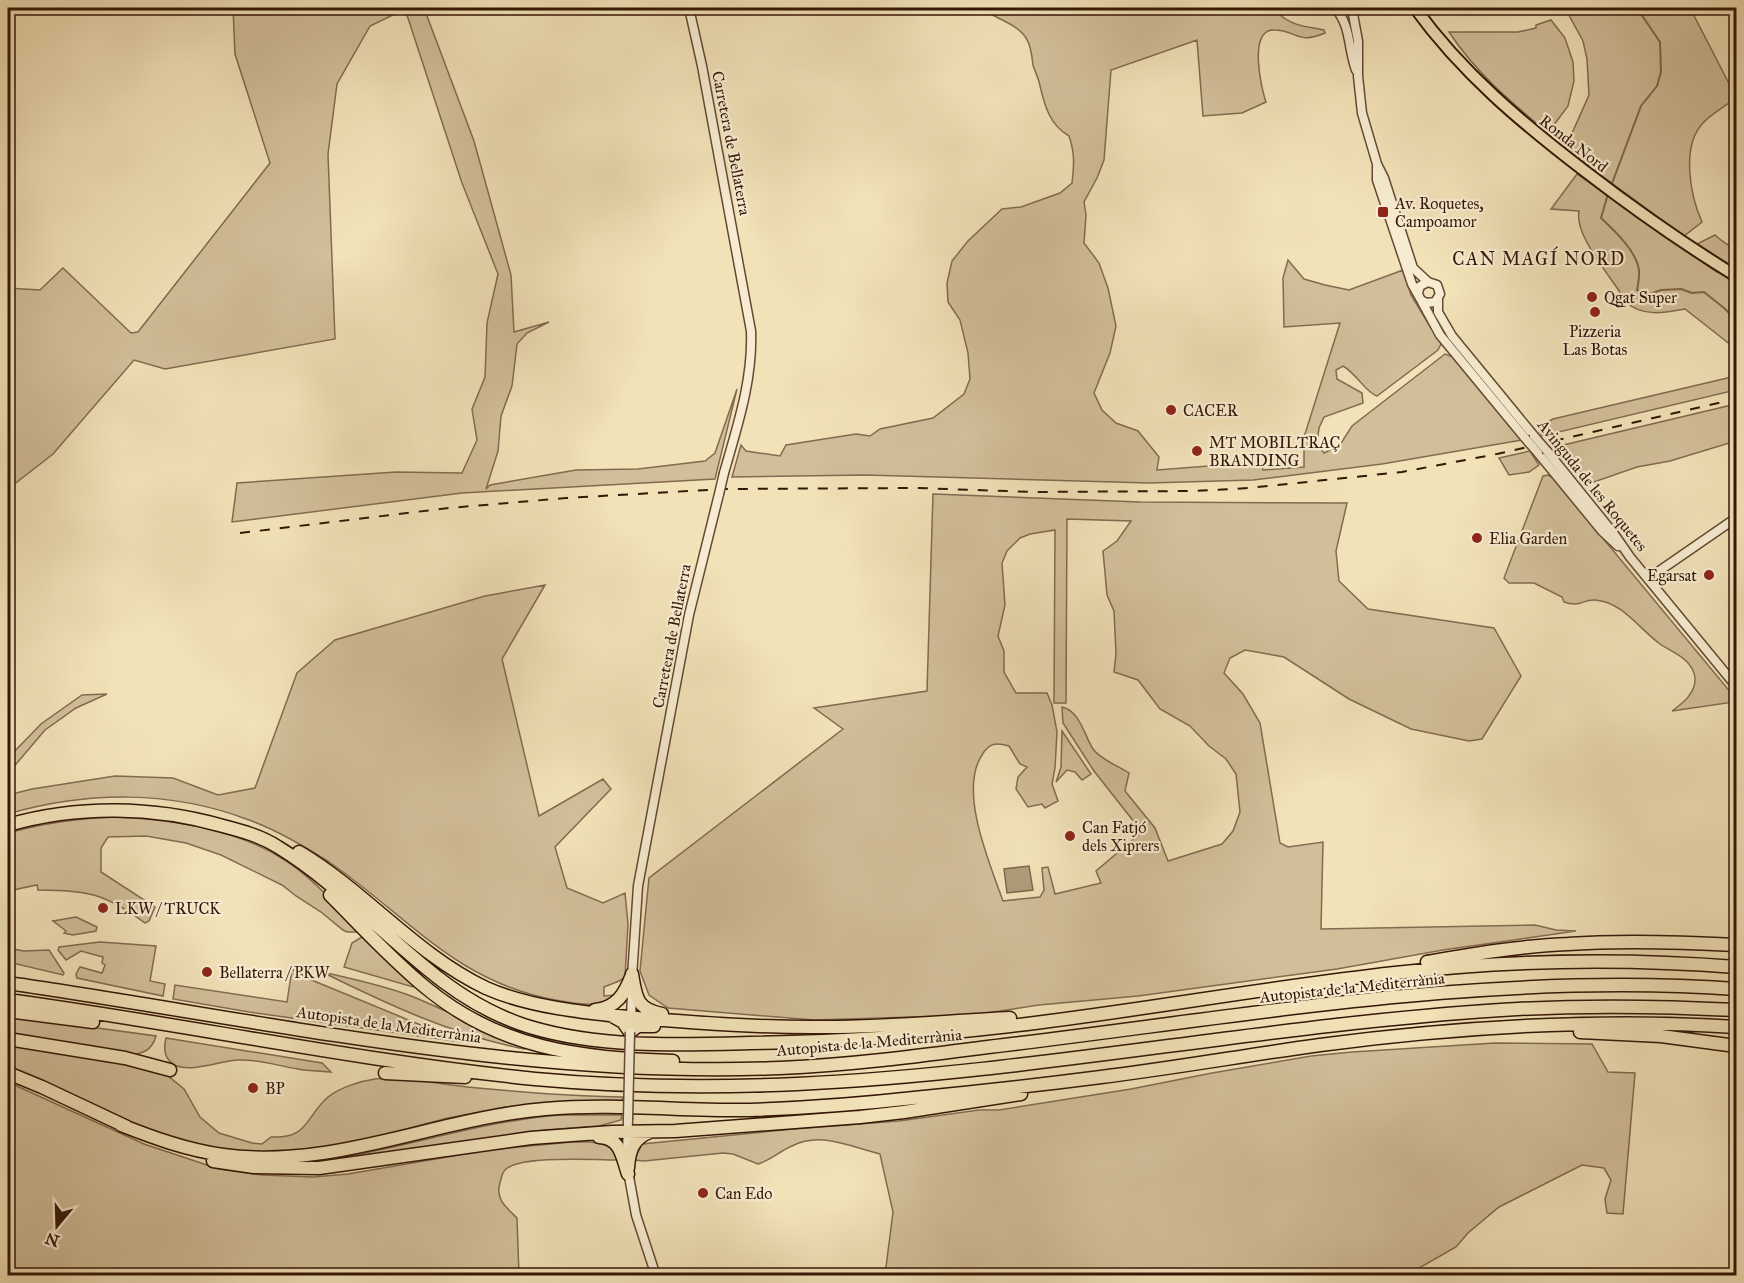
<svg xmlns="http://www.w3.org/2000/svg" width="1744" height="1283" font-family="'IM FELL Great Primer',serif">
<rect width="100%" height="100%" fill="#f2e2b8"/>
<filter id="stains"><feTurbulence type="fractalNoise" baseFrequency=".00333" numOctaves="4"/><feColorMatrix values="0 0 0 0 .2 0 0 0 0 .09 0 0 0 0 .02 0 0 0 .5 -.17"/></filter>
<radialGradient id="worn" r=".72"><stop offset=".6" stop-color="#630" stop-opacity="0"/><stop offset="1" stop-color="#630" stop-opacity=".3"/></radialGradient>
<path fill="#d2bf9a" stroke="#836a50" stroke-width="1.5" fill-rule="evenodd" d="M233,8H424L474,141L511,275L514,332L549,322L527,333L517,344L512,386L501,416L498,451L486,489L490,485L576,470L638,469L705,461L715,453L737,389L715,479L462,493L232,522L237,483L396,472L462,473L477,440L472,409L485,377L487,323L498,274L462,183L405,9L370,26L337,84L328,154L335,339L165,369L134,360L53,454L8,489V288L40,290L63,268L131,333L138,332L270,163L235,54Z
M980,8H1279V14C1294,27 1306,26 1324,30L1325,33C1297,45 1297,30 1274,30C1248,29 1261,88 1266,102L1242,113L1203,116L1197,40L1111,70L1104,160L1097,178L1084,202L1086,215L1084,243L1099,263L1108,288L1116,326L1110,353L1094,393L1102,410L1116,423L1138,431L1159,457L1157,470L1260,462L1263,470L1304,467V437L1340,323L1284,327L1283,278L1288,260L1304,279L1325,285L1349,290L1403,270L1411,295L1431,328L1442,342L1438,350L1377,396C1365,392 1357,374 1343,366L1336,370L1337,379L1362,393L1363,403L1324,417L1319,428L1317,443L1324,453L1340,445L1352,426L1445,354L1453,357L1522,440L1382,464L1253,480L1149,483L865,475L732,477L741,445L746,451L780,456L786,445L856,434L870,436L880,429L933,418L964,394L970,379L968,353L960,320L948,302L947,283L952,261L968,241L1002,209L1021,207L1060,193L1072,183C1074,166 1075,153 1069,136C1050,125 1045,107 1040,86C1039,79 1035,72 1033,65C1032,56 1031,45 1026,38C1018,24 994,18 980,8Z
M1565,8H1690L1736,97C1727,106 1713,112 1703,123C1681,146 1690,195 1702,222L1684,236L1565,149L1589,95L1587,59L1583,41Z
M1551,20L1565,38L1573,62L1574,81L1568,106L1548,133C1512,103 1475,72 1449,32H1518L1536,28V25Z
M1577,174L1717,272L1722,273L1736,285V349L1685,309C1664,313 1642,317 1626,302C1613,278 1574,237 1579,211L1551,209Z
M1715,235C1732,251 1737,242 1736,269L1697,244Z
M1736,376V390L1542,436L1540,432L1544,424L1553,419Z
M1736,404V441L1670,461L1637,467L1594,482L1585,476L1555,447Z
M1530,451L1539,465L1529,472L1509,475L1499,458Z
M1548,475L1553,478L1732,694L1734,702L1672,711C1683,703 1696,693 1695,678C1693,659 1673,653 1660,644C1639,629 1623,602 1595,600C1582,599 1581,608 1564,602L1562,597L1534,583H1509L1504,578L1543,476Z
M933,494L1140,502L1347,503L1336,551L1339,581L1368,609L1494,628L1521,676L1482,739L1469,741L1411,729L1349,699L1284,657L1245,650L1230,658L1224,673L1243,694L1260,723L1280,843L1288,847L1323,842L1321,929L1535,925L1556,930L1576,931L1443,950L1337,969L1138,996L1039,1005L975,1015L814,1020L668,1008L649,995L640,971L649,878L843,729L814,708L927,691ZM1067,519L1131,521L1117,541L1103,551L1107,595L1114,611L1116,654L1114,672L1138,680L1160,709L1190,726L1209,746L1226,759L1236,774L1240,812L1233,831L1222,844L1168,861L1155,828L1125,791L1129,773C1118,766 1100,759 1093,749C1084,735 1080,711 1062,707L1063,723L1094,771L1142,832L1096,871L1101,883L1055,894L1048,867L1042,868L1044,890L1040,897L1003,901C990,864 958,791 982,755C989,743 996,742 1009,746L1020,764L1027,767L1018,777L1016,789L1028,807L1042,804L1045,808L1058,801L1052,784L1055,768L1057,732L1052,705L1047,693H1016L1004,672V651L998,636L1005,605L1002,563L1007,551L1020,538L1030,534L1055,530L1054,703H1066Z
M545,585L502,659L539,816L603,779L611,789L555,847L567,888L603,903L625,893L628,924L625,977L619,981L604,987V996L616,995C595,1009 579,1004 555,1000C454,981 408,916 329,862C304,846 277,830 249,820C171,790 87,791 8,814V795L32,789L115,776L173,778L218,795L255,788L297,673L335,640L485,596Z
M107,694L76,708L45,730L11,770L8,772V758L41,724L82,695Z
M1062,731L1091,774L1082,780L1075,772L1067,770L1056,782L1061,767Z
M118,817C176,820 236,829 285,860C307,874 325,894 344,912C368,936 392,960 415,984L413,987L344,967L352,943L362,937L359,932H347L343,930L321,912L296,896L282,885L221,855L186,843L146,836L108,837L101,848V872L155,907L149,921L145,923C103,892 88,891 38,890L37,885L8,891V833C44,823 80,818 118,817Z
M76,917L97,927L96,931L73,935L64,933L66,931L53,921Z
M100,942L156,946L150,981L165,984L163,996L77,978L76,974L80,967L102,973L105,965L102,963L103,957L81,951L66,960L58,950L59,947Z
M8,948L24,951L49,950L64,973L63,975L8,962Z
M292,969L314,981L462,1042L249,1012L173,999L175,985L287,1002Z
M322,972C352,979 382,985 411,996C449,1011 485,1032 524,1046V1049C453,1035 387,1004 322,972Z
M8,1016L156,1036C152,1051 142,1054 128,1055L8,1036Z
M166,1038L322,1063L331,1072C320,1071 309,1071 298,1069C278,1066 259,1059 238,1060C221,1061 192,1072 177,1066C165,1061 163,1050 166,1038Z
M1495,1043L1592,1044L1608,1072L1635,1073L1623,1214L1607,1213L1605,1199L1611,1180L1604,1168L1582,1165L1499,1207L1468,1233L1456,1247L1407,1275H878L886,1267L893,1212L880,1154C851,1147 821,1131 792,1146C780,1151 771,1160 758,1164L733,1154L723,1153L644,1161L634,1160L642,1144L793,1129L899,1121L979,1110H999L1131,1089L1212,1073L1311,1056L1352,1052Z
M8,1045L116,1061L168,1076L184,1089L200,1117L219,1133L252,1143L262,1144L271,1137C309,1139 305,1117 328,1097C339,1088 360,1081 375,1079C405,1076 437,1084 467,1087C519,1092 570,1096 623,1097L622,1102L569,1101L505,1107L448,1118L356,1142L292,1152H240L168,1139L8,1068Z
M8,1082L144,1144L219,1169L262,1175L313,1177L348,1174L488,1150L572,1142H591L612,1146L619,1160C596,1160 519,1155 505,1170C502,1173 501,1179 500,1183C495,1199 506,1207 517,1218L519,1275H8Z
M561,1115H622L621,1120L599,1126L544,1130L339,1163L314,1162C398,1151 477,1121 561,1115Z"/>
<path fill="#b19d7b" stroke="#7f674c" stroke-width="1.5" d="M1029,866L1033,890L1007,893L1004,869Z"/>
<g fill="none" stroke-linecap="round" stroke-linejoin="round">
<path stroke="#7f674c" stroke-width="2" d="M1611,186L1641,106L1657,86L1661,72L1660,42L1637,8
M1608,194L1601,218C1614,230 1641,255 1639,275C1639,280 1638,285 1637,290L1647,295L1661,290L1681,289L1692,293L1704,292L1724,308L1736,320"/>
<g stroke="#644932" stroke-width="11">
<path id="minor" d="M689,8L702,66L751,331C753,380 737,427 724,473
M1335,8C1351,25 1348,49 1356,70
M1354,8L1353,14L1358,41V76L1362,113L1377,164L1384,178L1413,268L1428,282
M1377,167V180L1412,284L1421,300L1426,303L1435,302L1440,294L1437,285L1428,282L1420,286L1418,293
M1438,299V312L1452,336L1534,436
M1421,300L1440,335L1525,438
M1547,451L1614,534L1630,557L1736,686
M1538,453L1602,531L1618,546
M1649,578L1736,518
M632,977L638,886L689,615L719,494
M631,1022L632,990
M627,1155L628,1119
M628,1171L636,1215L656,1276"/>
</g>
<g stroke="#341606" stroke-width="14">
<path id="major" d="M1415,8C1462,73 1522,123 1586,172C1634,209 1684,244 1736,276"/>
</g>
<g stroke="#341606" stroke-width="15">
<path id="highway" d="M8,825C78,805 153,806 223,826C242,831 261,836 278,847C332,880 377,928 426,968C457,994 491,1015 530,1027C600,1048 678,1045 750,1043C837,1042 924,1036 1010,1026C1139,1011 1267,987 1395,973C1509,960 1623,958 1736,967
M299,852C365,891 416,955 486,988C531,1008 589,1013 638,1018C701,1023 765,1028 828,1027C889,1027 949,1021 1010,1018
M330,895C361,926 391,959 425,987C499,1049 580,1058 673,1061
M1427,962C1474,954 1520,946 1568,944C1624,940 1680,942 1736,945
M632,974C636,997 636,1009 662,1014
M8,983C263,1020 520,1079 780,1068C849,1065 919,1056 988,1047C1236,1018 1486,971 1736,989
M8,1000C184,1024 358,1061 535,1079C622,1087 709,1088 797,1084C1033,1073 1265,1025 1501,1010C1579,1005 1658,1006 1736,1010
M595,1010C617,1008 625,993 632,975
M8,1011L93,1022
M614,1017L623,1022L630,1032L638,1026H654
M1580,1032L1661,1036L1736,1046
M8,1039L125,1058L170,1070
M8,1073L42,1087L127,1127
M385,1073L465,1077
M121,1125C154,1138 187,1150 223,1155C333,1170 437,1118 545,1109C613,1103 682,1111 750,1110C804,1108 860,1104 914,1098C976,1092 1039,1085 1101,1077C1174,1068 1247,1055 1320,1045C1457,1027 1598,1018 1736,1027
M599,1137C621,1138 622,1157 628,1174
M213,1161L254,1167L319,1168L531,1138L612,1132L675,1131L860,1117L904,1112L1021,1094
M628,1168C629,1151 633,1138 650,1132"/>
</g>
<use href="#minor" stroke="#f7ecd1" stroke-width="8"/>
<use href="#major" stroke="#f2e2b8" stroke-width="10"/>
<use href="#highway" stroke="#f2e2b8" stroke-width="12"/>
<path stroke="#341606" stroke-width="2" stroke-dasharray="10 10" stroke-linecap="butt" d="M240,533L449,508L566,498L724,489L917,488L1034,492L1195,491L1249,488L1402,472L1497,454L1736,399"/>
<g stroke="#644932" stroke-width="11" stroke-linecap="butt">
<path id="minor-bridge" d="M1534,436L1547,451
M1525,438L1538,453
M719,494L724,473
M628,1119L630,1032"/>
</g>
<use href="#minor-bridge" stroke="#f7ecd1" stroke-width="8"/>
</g>
<g fill="#8f2418" stroke="#f7ecd1" stroke-width="2">
<rect x="1377" y="206" width="12" height="12" rx="3"/>
<circle cx="1592" cy="297" r="6"/>
<circle cx="1595" cy="312" r="6"/>
<circle cx="1171" cy="410" r="6"/>
<circle cx="1197" cy="451" r="6"/>
<circle cx="1477" cy="538" r="6"/>
<circle cx="1709" cy="575" r="6"/>
<circle cx="1070" cy="836" r="6"/>
<circle cx="103" cy="908" r="6"/>
<circle cx="207" cy="972" r="6"/>
<circle cx="253" cy="1088" r="6"/>
<circle cx="703" cy="1193" r="6"/>
</g>
<g text-anchor="middle" stroke-width="4.5" stroke-linejoin="round" paint-order="stroke">
<g font-size="16" fill="#341606" stroke="#f7ecd1">
<text transform="translate(732 143) rotate(79)" y="6">Carretera de Bellaterra</text>
<text transform="translate(1574 143) rotate(38)" y="6">Ronda Nord</text>
<text transform="translate(1593 485) rotate(51)" y="6">Avinguda de les Roquetes</text>
<text transform="translate(671 636) rotate(-79)" y="6">Carretera de Bellaterra</text>
<text transform="translate(1352 987) rotate(-6)" y="6">Autopista de la Mediterrània</text>
<text transform="translate(389 1024) rotate(8)" y="6">Autopista de la Mediterrània</text>
<text transform="translate(869 1042) rotate(-5)" y="6">Autopista de la Mediterrània</text>
</g>
<g font-size="16" fill="#341606" stroke="#f7ecd1" text-anchor="start">
<text x="1395" y="209">Av. Roquetes,<tspan x="1395" dy="18">Campoamor</tspan></text>
<text x="1604" y="303">Qgat Super</text>
<text x="1595" y="337" text-anchor="middle">Pizzeria<tspan x="1595" dy="18">Las Botas</tspan></text>
<text x="1183" y="416">CACER</text>
<text x="1209" y="448">MT MOBILTRAÇ<tspan x="1209" dy="18">BRANDING</tspan></text>
<text x="1489" y="544">Elia Garden</text>
<text x="1697" y="581" text-anchor="end">Egarsat</text>
<text x="1082" y="833">Can Fatjó<tspan x="1082" dy="18">dels Xiprers</tspan></text>
<text x="115" y="914">LKW / TRUCK</text>
<text x="219" y="978">Bellaterra / PKW</text>
<text x="265" y="1094">BP</text>
<text x="715" y="1199">Can Edo</text>
</g>
<g font-size="18" letter-spacing="1.5" fill="#341606" stroke="#f7ecd1">
<text x="1539" y="265">CAN MAGÍ NORD</text>
</g>
</g>
<rect width="1744" height="1283" fill="none" stroke="#f2e2b8" stroke-width="30"/>
<rect x="9" y="9" width="1726" height="1265" fill="none" stroke="#341606" stroke-width="3"/>
<rect x="15" y="15" width="1714" height="1253" fill="none" stroke="#341606" stroke-width="1.5"/>
<g transform="translate(57 1226) rotate(199)" stroke="#f7ecd1" stroke-width="4.5" paint-order="stroke">
<path d="M0-4.5L10 22L0 15L-10 22Z" fill="#341606"/>
<text y="-9" font-size="16" font-weight="bold" text-anchor="middle" fill="#341606">N</text>
</g>
<rect width="100%" height="100%" filter="url(#stains)"/>
<rect width="100%" height="100%" fill="url(#worn)"/>
</svg>
